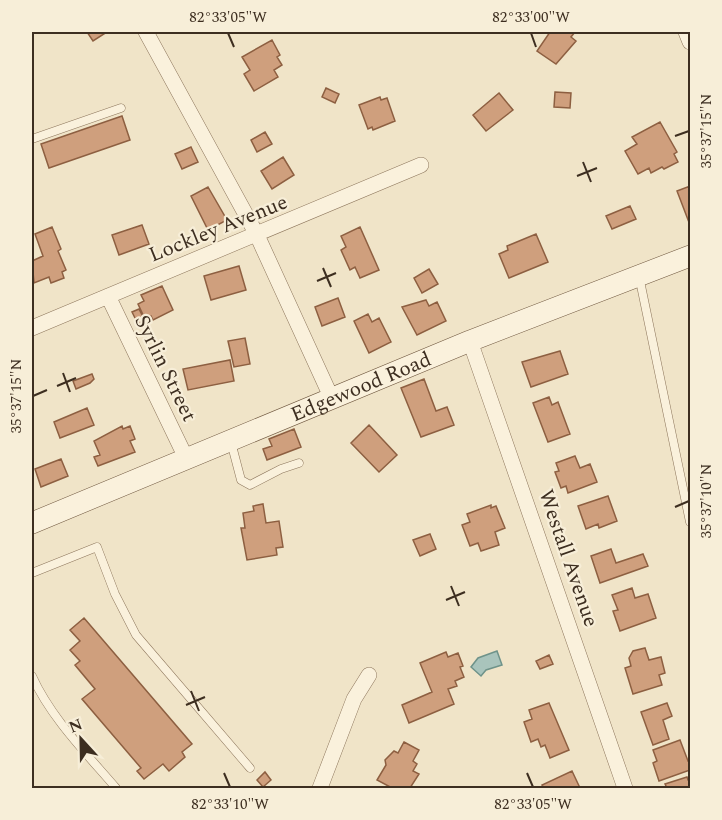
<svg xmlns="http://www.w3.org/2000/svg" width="722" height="820" font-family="Spectral,serif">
<rect width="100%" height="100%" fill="#f0e4c8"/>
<path fill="#a9c4bc" stroke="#6f938a" stroke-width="1.5" d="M497,651L502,665L486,670L481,676L471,667L478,658Z"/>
<path fill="#cf9f7d" stroke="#8d5f41" stroke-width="1.5" d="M87,32H107L93,41Z
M550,32H575L571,37L576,41L556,64L537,51Z
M272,40L280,55L277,57L282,65L274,70L278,77L254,91L244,74L250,70L242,57Z
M326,88L339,94L335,103L322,97Z
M555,92L571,93L570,108L554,107Z
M499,93L513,110L486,131L473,115Z
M380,97L381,100L387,98L395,121L373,130L372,127L368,129L359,105Z
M122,116L130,140L49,168L41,144Z
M660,122L677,152L674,154L678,162L664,169L662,167L651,173L649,168L638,174L625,151L637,144L632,137Z
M265,132L272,144L257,152L251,140Z
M191,147L198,162L182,169L175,154Z
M283,157L294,175L272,189L261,171Z
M690,186V225L677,191Z
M208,187L227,220L208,230L191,196Z
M630,206L636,219L612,229L606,216Z
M142,225L149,244L119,255L112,235Z
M52,227L61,249L58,251L66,270L62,272L64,278L51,283L49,277L34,283L32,261L43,256L35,234Z
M360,227L379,270L360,278L355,267L350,270L341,250L346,247L341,236Z
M536,234L548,262L509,278L499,254L508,250L507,246Z
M239,266L246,290L211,300L204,276Z
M429,269L438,284L422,293L414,278Z
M162,286L173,310L153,320L151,316L145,319L138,304L144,301L141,295Z
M338,298L345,317L322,326L315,307Z
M426,300L429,306L437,302L446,321L417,335L402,307Z
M139,309L145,321L138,324L132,312Z
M368,314L372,322L379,318L391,342L369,353L354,321Z
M245,338L250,364L234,367L228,341Z
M560,351L568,374L531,387L522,362Z
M230,360L234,381L188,390L183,369Z
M92,374L94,379L90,383L76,389L73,381Z
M424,379L436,411L447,407L454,425L421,437L401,388Z
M549,397L552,405L558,402L570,434L548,442L533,403Z
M87,408L94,425L60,438L54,422Z
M369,425L397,455L379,472L351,443Z
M122,426L123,429L130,426L135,439L130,441L135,452L98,466L94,457L100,455L94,441Z
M294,429L301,447L267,460L263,449L272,446L269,439Z
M575,456L580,468L590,464L597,482L568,493L566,486L561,488L555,472L559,471L556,463Z
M61,459L68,476L41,487L35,469Z
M608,496L617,521L599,528L598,524L586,529L578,506Z
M263,504L266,523L279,521L283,547L276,548L277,555L247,560L241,528H245L243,513L254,511L253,506Z
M491,505V508L496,506L505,528L495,532L499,545L481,551L478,543L470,546L462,525L470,522L467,514Z
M430,534L436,549L420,556L413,540Z
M611,549L616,563L643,554L648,566L600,583L591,556Z
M632,588L635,598L648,594L656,618L620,631L613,611L618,610L612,595Z
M84,618L192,744L182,752L185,757L169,771L163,764L144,779L137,771L141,768L82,699L95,689L75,665L80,661L70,650L80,641L70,630Z
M645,648L649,660L661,657L665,673L659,675L662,685L633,694L625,668L631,666L629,658L633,651Z
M446,652L448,657L458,653L463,666L460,667L464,677L455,681L457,686L448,689L454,704L409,723L402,705L432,692L420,663Z
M549,655L553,664L540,669L536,661Z
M549,703L569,750L550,758L545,745L541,747L538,739L531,742L524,722L532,719L529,710Z
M667,703L672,716L663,720L669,739L653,745L641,712Z
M680,740L688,761L690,760V770L659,781L653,763L657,761L653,750Z
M404,742L419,750L413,761L417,764L413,771L419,774L410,788H392L377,780L386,765L385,760L394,751L398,753Z
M572,771L580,788H544L542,785Z
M265,772L271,780L263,787L257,780Z
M687,777L688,780H690V788H667L665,784Z"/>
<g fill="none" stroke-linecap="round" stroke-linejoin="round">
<g stroke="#8d765c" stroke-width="9">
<path id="lane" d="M32,139L121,108
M639,276L690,522
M231,442L241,480L250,485L281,469L299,463
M32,573L97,547L115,594L136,635L250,768
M32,676C51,718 86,753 116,788"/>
</g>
<g stroke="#8d765c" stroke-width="16">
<path id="street" d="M146,32L257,235L332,399
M686,32L690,42
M108,296L186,458
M32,328L421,165
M470,341L625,788
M320,788L354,699L369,675"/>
</g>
<g stroke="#6f573f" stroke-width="22">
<g id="secondary">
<path id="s1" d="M32,523L470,341L690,256"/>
</g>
</g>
<use href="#lane" stroke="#faf1dc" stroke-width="8"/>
<use href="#street" stroke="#faf1dc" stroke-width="15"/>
<use href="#secondary" stroke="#faf1dc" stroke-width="21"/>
</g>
<path fill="none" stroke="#3d2e20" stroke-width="2" d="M228,33L234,47M531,33L536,47M675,136L689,131M583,162L591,182M577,176L597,168M323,268L331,287M317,281L336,273M63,373L70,392M57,386L76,378M33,396L47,390M675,507L689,501M451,586L459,606M446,600L465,592M191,691L199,711M186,705L205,697M224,773L230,787M527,773L533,787"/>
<g text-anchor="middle" stroke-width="4.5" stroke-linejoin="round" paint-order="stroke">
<g font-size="21" fill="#3d2e20" stroke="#f7eed8">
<text transform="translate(218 228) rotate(-22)" y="7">Lockley Avenue</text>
<text transform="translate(166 368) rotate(64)" y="7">Syrlin Street</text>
<text dy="7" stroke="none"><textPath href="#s1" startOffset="356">Edgewood Road</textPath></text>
<text transform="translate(569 558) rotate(71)" y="7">Westall Avenue</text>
</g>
</g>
<rect width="722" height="820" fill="none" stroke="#f7eed8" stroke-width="66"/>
<g transform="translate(81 739) rotate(338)" stroke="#f7eed8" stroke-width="4.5" paint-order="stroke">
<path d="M0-4.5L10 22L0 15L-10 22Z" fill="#3d2e20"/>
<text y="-9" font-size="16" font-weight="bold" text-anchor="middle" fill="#3d2e20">N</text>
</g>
<rect x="33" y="33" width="656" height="754" fill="none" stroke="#3d2e20" stroke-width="2"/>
<g font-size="15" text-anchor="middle" fill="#3d2e20">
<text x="228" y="22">82°33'05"W</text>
<text x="531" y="22">82°33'00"W</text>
<text transform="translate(706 131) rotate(-90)" y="5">35°37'15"N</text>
<text transform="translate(16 396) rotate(-90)" y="5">35°37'15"N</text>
<text transform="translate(706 501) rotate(-90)" y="5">35°37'10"N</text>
<text x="230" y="809">82°33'10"W</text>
<text x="533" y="809">82°33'05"W</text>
</g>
</svg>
